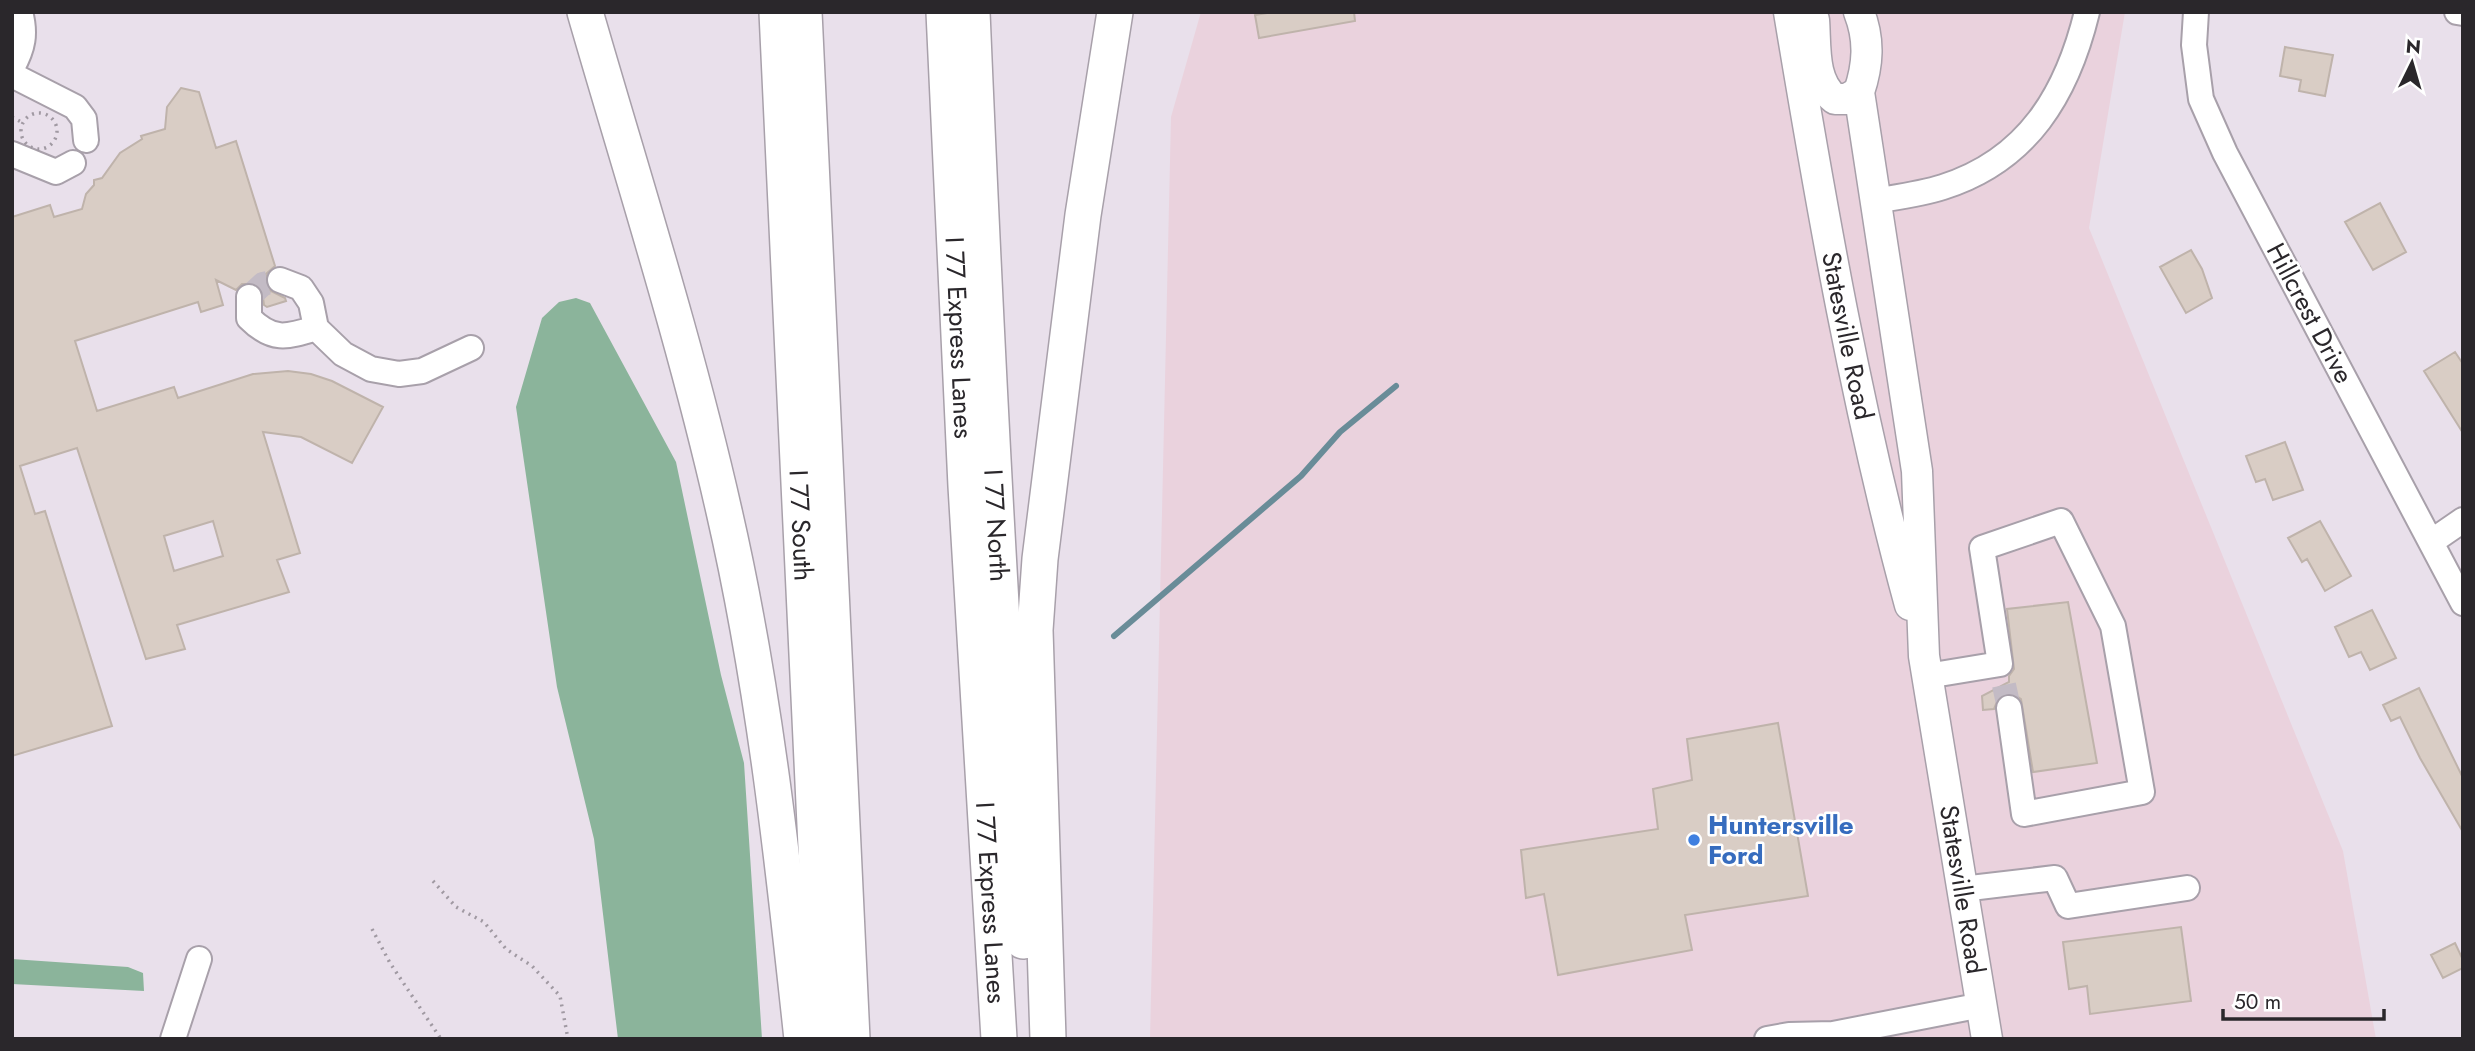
<svg xmlns="http://www.w3.org/2000/svg" width="2475" height="1051" font-family="Jost,sans-serif">
<rect width="100%" height="100%" fill="#e9e0eb"/>
<path fill="#ead2dd" d="M1201,12H2125L2089,228L2343,851L2376,1039H1150L1171,117Z"/>
<path fill="#8bb49b" d="M576,298L590,303L676,462L721,675L744,763L762,1039H618L594,839L557,687L516,407L542,318L559,302Z
M12,959L128,967L143,973L144,991L12,984Z"/>
<g fill="none" stroke-linecap="round" stroke-linejoin="round">
<path stroke="#698c98" stroke-width="6" d="M1114,636L1301,476L1340,432L1396,386"/>
</g>
<path fill="#d9cdc5" stroke="#bfb3ab" stroke-width="2" fill-rule="evenodd" d="M1273,12H1354L1355,21L1259,38L1255,15Z
M2285,47L2333,55L2325,96L2299,91L2301,80L2280,76Z
M181,88L199,92L216,148L236,141L275,266L266,274V283L269,290L285,298L286,301L267,307L264,305L262,290L256,284H242L236,290L216,280L223,305L201,312L198,302L75,341L97,411L174,387L178,398L253,374L288,371L311,374L332,381L383,407L352,463L301,437L263,432L300,553L277,560L289,592L177,625L185,649L146,659L77,448L20,466L35,514L45,511L112,726L12,756V217L50,205L54,217L82,209L86,194L94,185V180L102,178L120,153L142,139L141,136L165,129L167,107ZM213,521L223,556L174,571L164,536Z
M2380,203L2406,252L2373,270L2345,222Z
M2191,250L2202,269L2212,298L2186,313L2160,267Z
M2455,352L2463,364V433L2424,371Z
M2285,442L2303,490L2273,500L2265,479L2256,482L2246,456Z
M2320,521L2351,576L2325,591L2307,559L2302,562L2288,538Z
M2068,602L2097,763L2033,772L2021,699L2015,695L2006,693L1999,697L1994,709L1983,710L1982,696L2009,682V676L2014,669L2007,609Z
M2372,610L2396,658L2370,670L2361,652L2349,657L2335,627Z
M2419,688L2463,778V832L2420,758L2400,717L2391,721L2383,705Z
M1778,723L1808,896L1685,915L1692,950L1558,975L1544,894L1526,898L1521,850L1658,829L1653,789L1692,780L1687,739Z
M2181,927L2191,1001L2090,1014L2087,986L2069,989L2063,942Z
M2455,943L2463,960V968L2443,978L2431,955Z"/>
<g fill="none" stroke-linecap="round" stroke-linejoin="round">
<path stroke="#c3bbc5" stroke-width="24" stroke-dasharray="24 12" stroke-linecap="butt" d="M249,297L263,284L280,280
M2004,685L2009,708"/>
<g stroke="#a8a0aa" stroke-width="28">
<path id="minor" d="M2196,12L2194,45L2201,99L2225,153L2463,603
M2457,12L2463,13
M12,68C23,48 26,34 20,12
M12,75L75,107L84,119L86,140
M12,154L56,172L73,163
M1874,201C1897,197 1921,194 1943,187C2028,160 2067,94 2087,12
M280,280L301,288L311,303L316,328L343,354L371,369L399,374L422,371L471,348
M249,297V318C273,342 287,337 316,328
M2431,542L2463,520
M1927,676L2000,664L1982,548L2061,521L2113,626L2142,792L2024,814L2009,708
M1962,889L2055,878L2068,906L2187,888
M173,1039L199,959
M1767,1039L1789,1035L1833,1034L1982,1005"/>
</g>
<g stroke="#a8a0aa" stroke-width="33">
<g id="major">
<path id="s1" d="M1789,12C1822,211 1857,411 1910,605"/>
<path d="M1809,12L1814,20C1816,46 1812,81 1835,99H1847L1859,92"/>
<path id="s2" d="M1859,12C1870,40 1868,65 1859,92L1917,471L1924,656L1987,1039"/>
</g>
</g>
<g stroke="#a8a0aa" stroke-width="38">
<g id="highway">
<path d="M585,12C633,178 686,343 724,511C764,685 783,861 802,1039"/>
<path id="s3" d="M777,12L825,1039"/>
<path d="M804,12L852,1039"/>
<path id="s4" d="M944,12L966,486L999,1039"/>
<path id="s5" d="M972,12C985,322 1000,632 1023,941"/>
<path d="M1048,1039L1035,630L1040,559L1083,215L1115,12"/>
</g>
</g>
<path stroke="#a099a2" stroke-width="3.5" stroke-dasharray="2 5" stroke-linecap="butt" d="M21 131a18 18 0 1 1 36 0a18 18 0 1 1-36 0Z
M12,117L23,123
M433,881L456,907L484,922L506,949L532,966L560,996L568,1039
M372,929L390,963L441,1039"/>
<use href="#minor" stroke="#fff" stroke-width="24"/>
<use href="#major" stroke="#fff" stroke-width="30"/>
<use href="#highway" stroke="#fff" stroke-width="35"/>
</g>
<circle fill="#3f7fe0" stroke="#fff" stroke-width="2.5" cx="1694" cy="840" r="7"/>
<g text-anchor="middle" stroke-width="5" stroke-linejoin="round" paint-order="stroke">
<g font-size="26" fill="#2a272b" stroke="#fff">
<text transform="translate(2310 313) rotate(62)" y="9">Hillcrest Drive</text>
<text dy="9" stroke="none"><textPath href="#s1" startOffset="329">Statesville Road</textPath></text>
<text dy="9" stroke="none"><textPath href="#s4" startOffset="326">I 77 Express Lanes</textPath></text>
<text dy="9" stroke="none"><textPath href="#s3" startOffset="514">I 77 South</textPath></text>
<text dy="9" stroke="none"><textPath href="#s5" startOffset="514">I 77 North</textPath></text>
<text dy="9" stroke="none"><textPath href="#s2" startOffset="887">Statesville Road</textPath></text>
<text dy="9" stroke="none"><textPath href="#s4" startOffset="892">I 77 Express Lanes</textPath></text>
</g>
<g font-size="26" font-weight="bold" fill="#366cbe" stroke="#fff" text-anchor="start">
<text x="1708" y="834">Huntersville<tspan x="1708" dy="30">Ford</tspan></text>
</g>
</g>
<rect width="2475" height="1051" fill="none" stroke="#2a272b" stroke-width="28"/>
<g transform="translate(2412 63) rotate(5)" stroke="#ffffff" stroke-width="5" paint-order="stroke">
<path d="M0-5L12 26L0 18L-12 26Z" fill="#2a272b"/>
<text y="-10" font-size="19" font-weight="bold" text-anchor="middle" fill="#2a272b">N</text>
</g>
<path d="M2223 1009v10h161v-10" fill="none" stroke="#2a272b" stroke-width="3.5"/>
<text x="2234" y="1009" font-size="21" fill="#2a272b" stroke="#ffffff" stroke-width="5" paint-order="stroke">50 m</text>
</svg>
